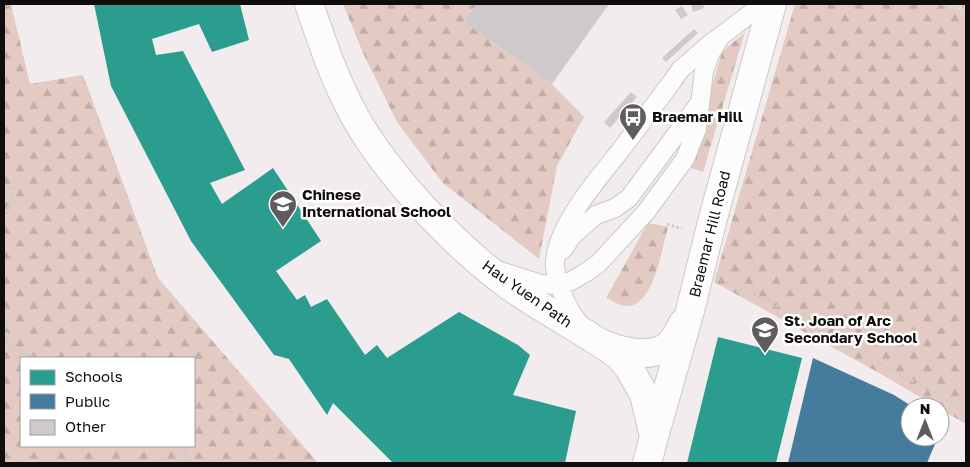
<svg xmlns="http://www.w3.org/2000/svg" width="970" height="467" font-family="'Golos Text',sans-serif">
<defs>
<pattern id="forest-firs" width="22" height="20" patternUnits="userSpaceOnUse" patternTransform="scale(1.25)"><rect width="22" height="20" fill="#e3cac3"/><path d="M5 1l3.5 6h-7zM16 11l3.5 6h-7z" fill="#c2aca6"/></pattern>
<pattern id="park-tufts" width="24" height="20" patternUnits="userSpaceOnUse" patternTransform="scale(1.25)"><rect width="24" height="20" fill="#e3d1cc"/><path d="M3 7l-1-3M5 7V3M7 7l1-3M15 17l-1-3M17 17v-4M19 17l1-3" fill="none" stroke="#c2b2ae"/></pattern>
</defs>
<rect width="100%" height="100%" fill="#f2ecee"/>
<path fill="url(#forest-firs)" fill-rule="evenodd" d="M4,4H11L30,84L83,75L158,278L318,463H4ZM194,358V446H21V358Z
M343,4H477L464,22L552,84L584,117L557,166L539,259L442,182L397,122L363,53Z
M795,4H966V424L940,409V407H937L881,374L714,282Z
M745,32L703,172L688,167L722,52Z
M648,223L668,227C662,248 654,306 627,306C620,306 612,301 606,298Z"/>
<path fill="url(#park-tufts)" d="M936,4H966V12Z"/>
<path fill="#2a9d8f" d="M94,4H240L249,40L212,52L199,24L152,39L156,55L183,51L245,170L210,183L222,204L273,168L321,241L276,271L297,300L305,295L311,307L327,299L365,355L377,345L387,358L459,312L518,345L530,355L513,395L576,411L565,463H393L333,403L327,415L289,359L274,355L191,241L111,86Z
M718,337L802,358L776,463H687Z"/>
<path fill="#457b9d" d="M813,358L894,395L913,407H910V437H938L927,463H788Z"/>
<path fill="#cec9cb" d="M477,4H609L552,84L464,22Z
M691,4H703L704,8L693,12Z
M682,6L688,15L681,19L675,10Z
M694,29L698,33L666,62L662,58Z
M631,92L637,97L610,128L604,122Z"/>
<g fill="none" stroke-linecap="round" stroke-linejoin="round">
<g stroke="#ccc7c9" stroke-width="20">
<path id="service" d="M563,250L572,236L596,215L615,208L629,198L698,105
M500,271L541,284L558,285L571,281L585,273L598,264L646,212L685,159L697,129L704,71L711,52L718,41
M580,325C568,309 560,293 556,273C556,270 554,266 555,262C557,225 598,179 620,151C637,128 654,106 671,83L680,70L710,44L721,36L763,4"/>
</g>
<g stroke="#ccc7c9" stroke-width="30">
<path id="minor" d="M309,4C322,42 335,81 355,117C389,177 453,244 508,285C533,303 560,318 586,334
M602,344L619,356L629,368L644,394L654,437L647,463"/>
</g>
<g stroke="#ccc7c9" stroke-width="30">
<path id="tertiary" d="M586,334C591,337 597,342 603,344C619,351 643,357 661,350C672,346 678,333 683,323
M654,437L690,311L713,218L772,4"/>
</g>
<path stroke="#cdcacc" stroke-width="3" stroke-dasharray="2.5 2.5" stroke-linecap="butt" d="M4,187H14L4,221
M667,224L682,229
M726,282L762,298L966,410
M4,307L7,345L34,358
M180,446L192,463"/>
<use href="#service" stroke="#fdfcfc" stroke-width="18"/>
<use href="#minor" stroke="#fdfcfc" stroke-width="28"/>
<use href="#tertiary" stroke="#fdfcfc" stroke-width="28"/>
</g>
<defs>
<g id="bus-pin" transform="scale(1.4375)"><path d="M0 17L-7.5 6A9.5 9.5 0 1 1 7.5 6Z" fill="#605b5c" stroke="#fff"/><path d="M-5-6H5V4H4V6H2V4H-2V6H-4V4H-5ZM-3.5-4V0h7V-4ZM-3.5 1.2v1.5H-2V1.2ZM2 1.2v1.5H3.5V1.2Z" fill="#fff"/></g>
<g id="school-pin" transform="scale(1.4375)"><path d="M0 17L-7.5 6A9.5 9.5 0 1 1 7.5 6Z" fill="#605b5c" stroke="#fff"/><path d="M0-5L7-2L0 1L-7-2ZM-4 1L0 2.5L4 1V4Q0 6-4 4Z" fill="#fff"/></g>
</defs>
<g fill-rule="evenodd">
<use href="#bus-pin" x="633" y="117"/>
<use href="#school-pin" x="283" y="204"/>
<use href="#school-pin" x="765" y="330"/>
</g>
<g text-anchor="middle" stroke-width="5" stroke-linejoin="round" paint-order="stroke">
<g font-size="15" font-weight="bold" fill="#110d0e" stroke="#fff" text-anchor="start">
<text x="652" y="122">Braemar Hill</text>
<text x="302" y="200">Chinese<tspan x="302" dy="17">International School</tspan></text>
<text x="784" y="326">St. Joan of Arc<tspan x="784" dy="17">Secondary School</tspan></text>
</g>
<g font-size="15" fill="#110d0e" stroke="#fff">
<text transform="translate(710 234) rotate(-76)" y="5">Braemar Hill Road</text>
<text transform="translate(527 294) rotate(35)" y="5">Hau Yuen Path</text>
</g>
</g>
<rect width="970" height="467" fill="none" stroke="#110d0e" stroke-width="10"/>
<rect x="20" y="357" width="175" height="90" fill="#ffffff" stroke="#a09e9f"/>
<rect x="30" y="370" width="25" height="15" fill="#2a9d8f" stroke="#a09e9f"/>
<text x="65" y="382" font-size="15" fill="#110d0e">Schools</text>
<rect x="30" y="394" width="25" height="15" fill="#457b9d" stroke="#a09e9f"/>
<text x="65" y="407" font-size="15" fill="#110d0e">Public</text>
<rect x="30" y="420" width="25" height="15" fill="#cec9cb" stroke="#a09e9f"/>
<text x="65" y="432" font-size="15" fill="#110d0e">Other</text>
<g transform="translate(925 422)"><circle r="24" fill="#ffffff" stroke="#a09e9f"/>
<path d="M0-4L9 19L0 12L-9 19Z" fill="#605b5c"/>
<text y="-8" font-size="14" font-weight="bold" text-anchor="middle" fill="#110d0e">N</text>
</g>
</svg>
